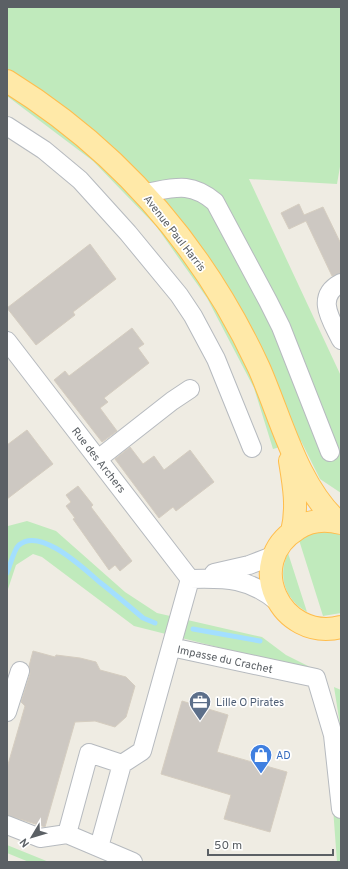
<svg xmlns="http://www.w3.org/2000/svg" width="348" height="869" font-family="Overpass,sans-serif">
<rect width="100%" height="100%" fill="#efece3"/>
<path fill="#c0eabc" d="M7,7H341V161L337,184L249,179L341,376V493L320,479L301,441L273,449L254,388L207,298L156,226L93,161L7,96Z
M27,521L56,531L125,592L157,613L262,637L286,655L310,667H297L134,626L42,557L33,554L16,565L7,592V528L8,526Z
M322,531L334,533L341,535V613L323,616L299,540L310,534Z
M288,553L307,612C285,600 277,576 288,553Z
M334,687L341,690V731Z
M333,808H341V862H337Z
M7,845L49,862H29L7,853Z"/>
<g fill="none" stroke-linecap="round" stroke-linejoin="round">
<path stroke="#a3dfff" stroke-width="5" d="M7,573C10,566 14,549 19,545C41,526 86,571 102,584C116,595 129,606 143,618L155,623
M193,629L260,641"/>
</g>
<path fill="#cdc8c2" stroke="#d5cdc0" d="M299,204L304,215L323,207L341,244V273L332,276L306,221L289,229L281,213Z
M90,244L116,279L73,312L75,315L36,345L7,308Z
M132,328L144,344L138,348L149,363L104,398L108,402L100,408L117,431L102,442L54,380L65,371L69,376Z
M27,430L53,464L7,499V445Z
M130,447L143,464L154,456L164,470L190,450L214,482L176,511L173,507L159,518L115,459Z
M78,486L93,505L91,507L132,561L120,571L115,565L109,570L73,519L75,518L66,506L71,502L66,495Z
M33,651L55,657L56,655L80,658L96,662L100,670L126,677L135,686L126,717L115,727L95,721L75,722L45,827L7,815V768L25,706L21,702L30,674L29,666Z
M182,701L228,715L217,752L287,772L270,832L224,819L231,795L161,774Z"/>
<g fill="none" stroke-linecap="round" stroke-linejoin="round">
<g stroke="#b6babf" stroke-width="20">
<path id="minor" d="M7,126L44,150L80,180L128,233L179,295L193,316L216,359L252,448
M145,193C174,188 190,181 215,202L268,301L281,327L330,452
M341,283C314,297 332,321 341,340
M7,341L190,579
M98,459L172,401L190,389
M214,573L249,565L275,555
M190,579C227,578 249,578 278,602
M171,647L190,579
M7,712L20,671
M7,825L40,838L67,834L89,753L122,764L142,751L171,647L316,678L333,735L341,809
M67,834L133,862
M99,847L122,764"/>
</g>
<g stroke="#ffbd4c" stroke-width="24">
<path id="major" d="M7,81C120,151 203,247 259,368C281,418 297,485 338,522
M290,461C294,485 298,508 292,532
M341,523C326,519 310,520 297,529C243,562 280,642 341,627"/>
</g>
<use href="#minor" stroke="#fff" stroke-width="18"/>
<use href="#major" stroke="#ffe9a8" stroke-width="22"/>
</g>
<defs>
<g id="office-pin" transform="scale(1.15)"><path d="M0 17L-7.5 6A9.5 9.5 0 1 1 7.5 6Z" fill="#5c6f8a" stroke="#fff"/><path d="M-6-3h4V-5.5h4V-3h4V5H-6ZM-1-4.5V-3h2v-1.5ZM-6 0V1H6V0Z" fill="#fff"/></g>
<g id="shop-pin" transform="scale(1.15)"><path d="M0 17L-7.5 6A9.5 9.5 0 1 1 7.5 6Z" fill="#3f7fe0" stroke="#fff"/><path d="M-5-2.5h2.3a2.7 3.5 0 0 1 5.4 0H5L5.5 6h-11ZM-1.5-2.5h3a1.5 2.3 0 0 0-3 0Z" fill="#fff"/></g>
</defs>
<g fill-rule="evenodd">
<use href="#office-pin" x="200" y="702"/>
<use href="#shop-pin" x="261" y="755"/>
</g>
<g text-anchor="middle" stroke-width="3.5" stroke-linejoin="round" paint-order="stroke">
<g font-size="11" fill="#5b6065" stroke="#fff">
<text transform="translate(175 233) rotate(52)" y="4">Avenue Paul Harris</text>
<text transform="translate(99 460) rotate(52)" y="4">Rue des Archers</text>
<text transform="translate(225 659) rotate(12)" y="4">Impasse du Crachet</text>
</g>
<g font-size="11" fill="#4e5e75" stroke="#fff" text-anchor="start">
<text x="216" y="706">Lille O Pirates</text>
</g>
<g font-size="11" fill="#366cbe" stroke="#fff" text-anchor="start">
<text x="276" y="759">AD</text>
</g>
</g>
<rect width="348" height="869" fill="none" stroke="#5b6065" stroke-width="16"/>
<g transform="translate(32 837) rotate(232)" stroke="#ffffff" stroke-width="3" paint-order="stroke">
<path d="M0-3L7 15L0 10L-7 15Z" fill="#5b6065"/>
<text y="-6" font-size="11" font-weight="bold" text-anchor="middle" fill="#5b6065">N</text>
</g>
<path d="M208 849v6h125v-6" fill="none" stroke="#5b6065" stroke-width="2"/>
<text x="214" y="849" font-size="12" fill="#5b6065" stroke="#ffffff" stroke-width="3" paint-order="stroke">50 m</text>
</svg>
